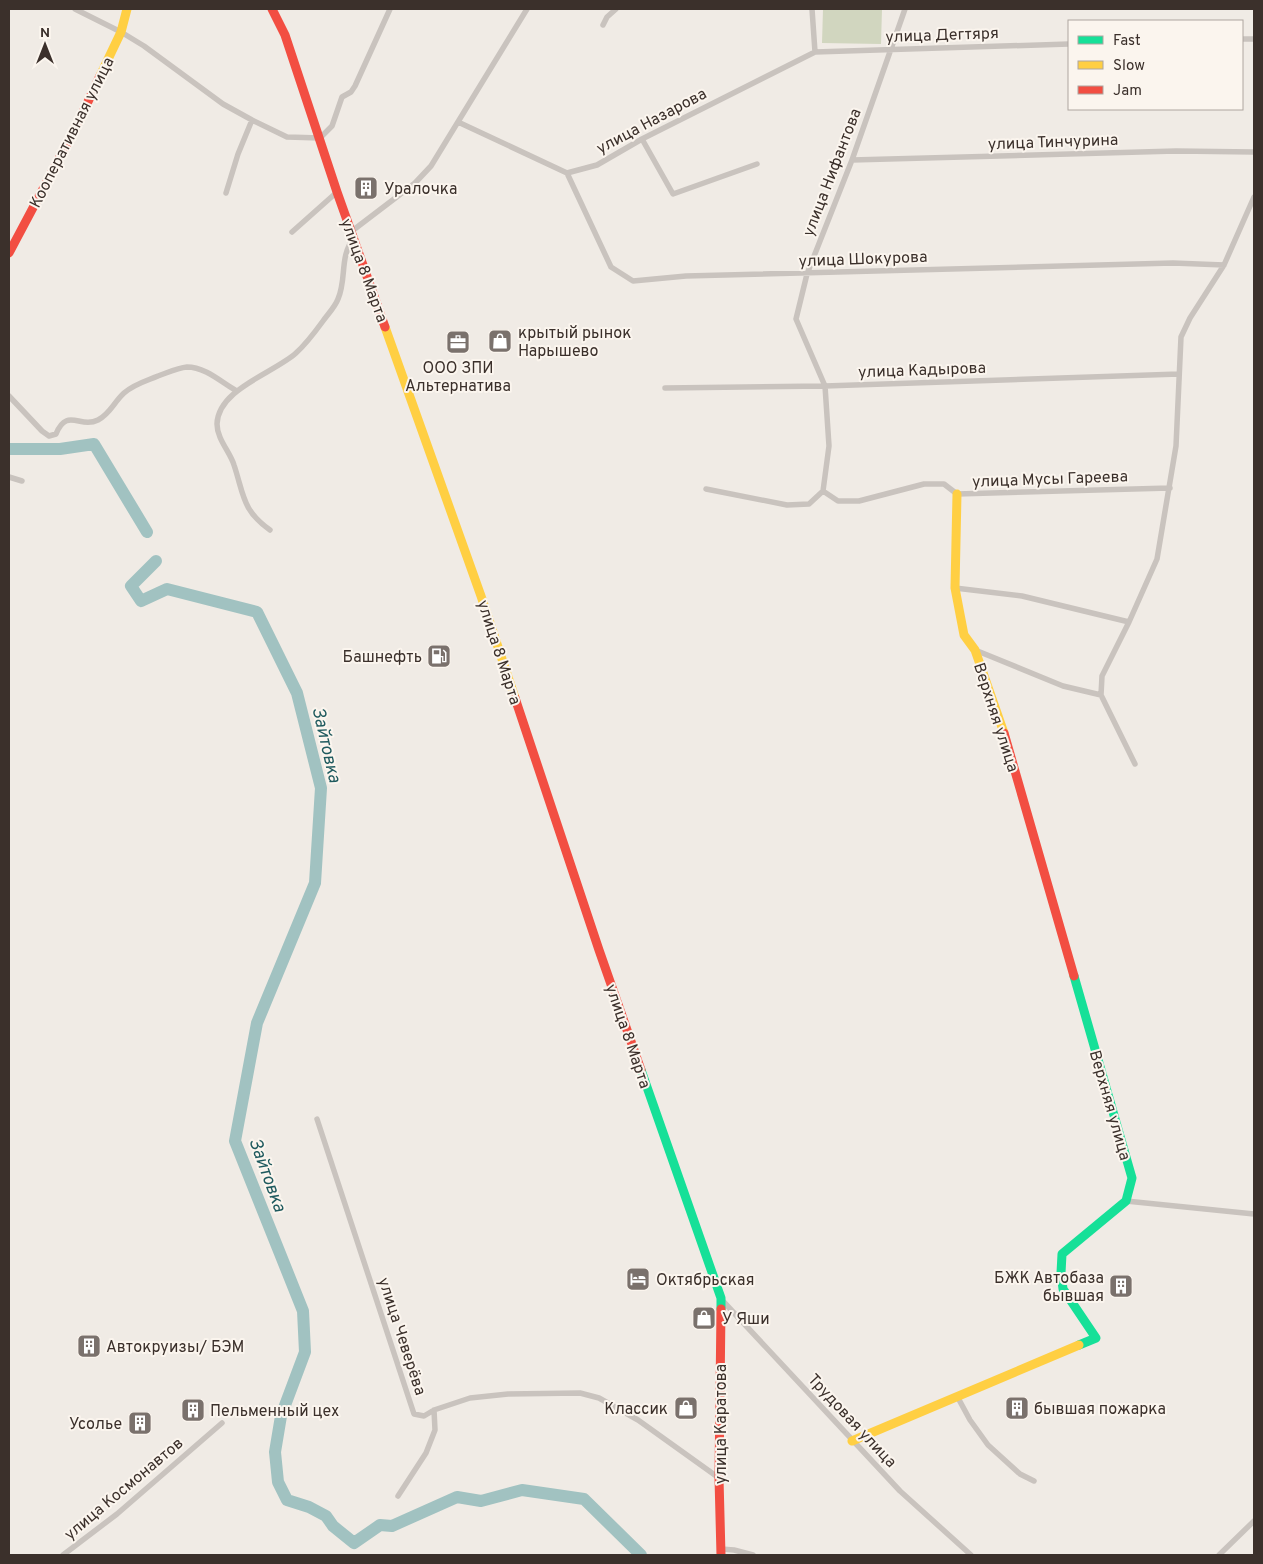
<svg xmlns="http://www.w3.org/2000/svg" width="1263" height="1564" font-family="Overpass,sans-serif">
<rect width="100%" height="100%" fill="#f0ebe5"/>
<path fill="#d1d6bf" d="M823,9H882L881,44L822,43Z"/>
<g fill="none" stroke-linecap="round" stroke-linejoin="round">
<path stroke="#a1c2c1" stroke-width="12" d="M9,449H60L94,444L147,532
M156,561L131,586L141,601L167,589L257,612L297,693L321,788L315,883L257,1023L235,1141L303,1311L305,1352L281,1416L275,1452L278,1482L287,1500L309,1507L326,1516L333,1526L354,1543L380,1525L392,1526L457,1497L481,1501L522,1490L584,1499L641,1555"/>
<path stroke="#c9c3be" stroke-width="5.5" d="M75,9L121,32L144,46L223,104L252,120L287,137L320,138L332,126L342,97L351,92L355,86L390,9
M603,25L607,17L616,9
M1242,39H1254
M815,52L1069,44
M458,122L567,173L597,165L642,139L815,52L812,9
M642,139L673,194L757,164
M852,160L1176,151L1254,152
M567,173L611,267L633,281L686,276L1173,263L1224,265
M226,193L238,154L252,120
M352,231L415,183L431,166L527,9
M292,232L337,192
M665,388L825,386L1179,374
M9,396L42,431L49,436L56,434C67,407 80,429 98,420C110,414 114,402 124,393C134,384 146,381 158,376C167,373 177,368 187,367C205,367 221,382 235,390
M9,477L22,481
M706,489L787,505L809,504L823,491L838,501H859L924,484H944L957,494L1170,488
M823,491L829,446L825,386L796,319L807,274L852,160L905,9
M270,530C242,510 244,495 234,465C230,452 217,439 217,424C218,389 274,373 296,353C306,344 315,332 323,321C328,314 335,307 338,299C347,279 339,256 354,238
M955,588L1022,596L1129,622
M975,650L1063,686L1101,695
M1135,764L1101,695L1102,676L1129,622L1157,559L1176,446L1181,337L1190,318L1224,265L1254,197
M317,1119L414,1414L424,1416L434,1410L470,1398L508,1394L580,1393L599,1398L638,1420L719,1478
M1126,1201L1254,1214
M721,1299L900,1491L971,1555
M957,1396L970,1420L988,1445L1020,1474L1034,1481
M398,1496L426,1453L435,1430L434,1410
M721,1549L734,1550L753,1555
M63,1555L117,1514L222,1423
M1219,1555L1254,1521"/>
<path stroke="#16e098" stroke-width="9" d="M1074,976L1132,1178L1126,1201L1062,1254L1061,1273L1063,1289L1096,1338L1079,1345
M641,1070L721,1298V1309"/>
<path stroke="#ffcf43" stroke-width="9" d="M100,76L121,32L127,9
M385,327L481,596L515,698
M957,494L955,588L964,635L975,650L1004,733
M852,1441L1079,1345"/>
<path stroke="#f24e42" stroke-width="9" d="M272,9L285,35L337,192L385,327
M9,253L78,123L100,76
M515,698L599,950L641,1070
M1004,733L1074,976
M721,1309L719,1478L721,1555"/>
</g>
<defs>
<g id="building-square" transform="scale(1.25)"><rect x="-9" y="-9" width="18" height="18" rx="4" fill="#7a716c" stroke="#fbf5ee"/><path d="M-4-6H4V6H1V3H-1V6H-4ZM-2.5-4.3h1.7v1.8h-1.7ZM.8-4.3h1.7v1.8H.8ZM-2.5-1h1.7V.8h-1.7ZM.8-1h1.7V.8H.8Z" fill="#fff"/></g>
<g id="shop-square" transform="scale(1.25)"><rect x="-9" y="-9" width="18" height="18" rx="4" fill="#7a716c" stroke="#fbf5ee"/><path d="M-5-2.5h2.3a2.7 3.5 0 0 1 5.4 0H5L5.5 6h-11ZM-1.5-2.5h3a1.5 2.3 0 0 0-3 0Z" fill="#fff"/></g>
<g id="office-square" transform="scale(1.25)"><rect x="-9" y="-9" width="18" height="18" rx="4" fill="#7a716c" stroke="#fbf5ee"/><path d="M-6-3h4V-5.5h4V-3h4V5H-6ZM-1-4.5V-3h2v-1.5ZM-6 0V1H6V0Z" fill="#fff"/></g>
<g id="fuel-square" transform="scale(1.25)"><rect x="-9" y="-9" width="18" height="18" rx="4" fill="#7a716c" stroke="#fbf5ee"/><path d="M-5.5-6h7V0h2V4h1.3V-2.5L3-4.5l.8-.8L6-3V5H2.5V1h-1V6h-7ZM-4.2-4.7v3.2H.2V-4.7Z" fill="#fff"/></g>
<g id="hotel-square" transform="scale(1.25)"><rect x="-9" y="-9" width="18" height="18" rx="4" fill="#7a716c" stroke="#fbf5ee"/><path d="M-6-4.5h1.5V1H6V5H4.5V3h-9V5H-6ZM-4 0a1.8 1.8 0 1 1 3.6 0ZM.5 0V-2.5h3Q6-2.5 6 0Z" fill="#fff"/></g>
</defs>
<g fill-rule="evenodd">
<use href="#building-square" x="366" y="188"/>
<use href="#shop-square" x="500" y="341"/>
<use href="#office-square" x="458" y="342"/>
<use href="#fuel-square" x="439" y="656"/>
<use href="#hotel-square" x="638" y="1279"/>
<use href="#building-square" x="1121" y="1286"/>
<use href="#shop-square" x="704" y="1318"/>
<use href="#building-square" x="89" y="1346"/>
<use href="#shop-square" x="686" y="1408"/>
<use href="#building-square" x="1017" y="1408"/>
<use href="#building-square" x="193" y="1410"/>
<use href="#building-square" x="140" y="1423"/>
</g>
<g text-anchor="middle" stroke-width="4" stroke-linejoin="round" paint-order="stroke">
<g font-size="16" fill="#3b302b" stroke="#fbf5ee">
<text transform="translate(942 34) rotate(-2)" y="6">улица Дегтяря</text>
<text transform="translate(651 120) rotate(-28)" y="6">улица Назарова</text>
<text transform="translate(71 132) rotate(-63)" y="6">Кооперативная улица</text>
<text transform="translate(1053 141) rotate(-2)" y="6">улица Тинчурина</text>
<text transform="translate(831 172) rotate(-69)" y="6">улица Нифантова</text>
<text transform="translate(863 258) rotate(-2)" y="6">улица Шокурова</text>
<text transform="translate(365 270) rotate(70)" y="6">улица 8 Марта</text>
<text transform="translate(922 369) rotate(-2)" y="6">улица Кадырова</text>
<text transform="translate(1050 478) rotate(-2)" y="6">улица Мусы Гареева</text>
<text transform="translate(500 652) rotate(72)" y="6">улица 8 Марта</text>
<text transform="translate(997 717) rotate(72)" y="6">Верхняя улица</text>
<text transform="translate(629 1036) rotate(71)" y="6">улица 8 Марта</text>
<text transform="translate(1111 1105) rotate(74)" y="6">Верхняя улица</text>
<text transform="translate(403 1336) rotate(72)" y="6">улица Чеверёва</text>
<text transform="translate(853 1420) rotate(47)" y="6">Трудовая улица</text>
<text transform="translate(720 1424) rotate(-90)" y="6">улица Каратова</text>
<text transform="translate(123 1488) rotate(-40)" y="6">улица Космонавтов</text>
</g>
<g font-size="16" fill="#3b302b" stroke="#fbf5ee" text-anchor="start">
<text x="384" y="194">Уралочка</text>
<text x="518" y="338">крытый рынок<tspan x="518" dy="18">Нарышево</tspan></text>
<text x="458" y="373" text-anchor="middle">ООО ЗПИ<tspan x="458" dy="18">Альтернатива</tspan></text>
<text x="422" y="662" text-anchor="end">Башнефть</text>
<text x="1104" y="1283" text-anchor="end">БЖК Автобаза<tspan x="1104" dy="18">бывшая</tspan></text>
<text x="656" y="1285">Октябрьская</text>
<text x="722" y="1324">У Яши</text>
<text x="106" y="1352">Автокруизы/ БЭМ</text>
<text x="668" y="1414" text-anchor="end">Классик</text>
<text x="1034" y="1414">бывшая пожарка</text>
<text x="210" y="1416">Пельменный цех</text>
<text x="122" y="1429" text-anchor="end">Усолье</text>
</g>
<g font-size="18" font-style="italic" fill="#1f5a5e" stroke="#fbf5ee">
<text transform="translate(327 745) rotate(77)" y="6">Зайтовка</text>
<text transform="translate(268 1175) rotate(70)" y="6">Зайтовка</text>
</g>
</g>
<rect width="1263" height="1564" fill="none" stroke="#3b302b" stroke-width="20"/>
<rect x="1068" y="20" width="175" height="90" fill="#fbf5ee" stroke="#aea6a0"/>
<rect x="1078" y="36" width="25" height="8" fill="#16e098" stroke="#aea6a0"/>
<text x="1113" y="45" font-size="15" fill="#3b302b">Fast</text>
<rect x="1078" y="61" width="25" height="8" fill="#ffcf43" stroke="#aea6a0"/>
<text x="1113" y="70" font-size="15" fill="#3b302b">Slow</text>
<rect x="1078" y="86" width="25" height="8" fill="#f24e42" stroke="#aea6a0"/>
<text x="1113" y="95" font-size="15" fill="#3b302b">Jam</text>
<g transform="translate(45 45)" stroke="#fbf5ee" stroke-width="4" paint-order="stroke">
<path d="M0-4L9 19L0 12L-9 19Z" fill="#3b302b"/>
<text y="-8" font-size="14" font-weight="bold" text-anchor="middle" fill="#3b302b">N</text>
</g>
</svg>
